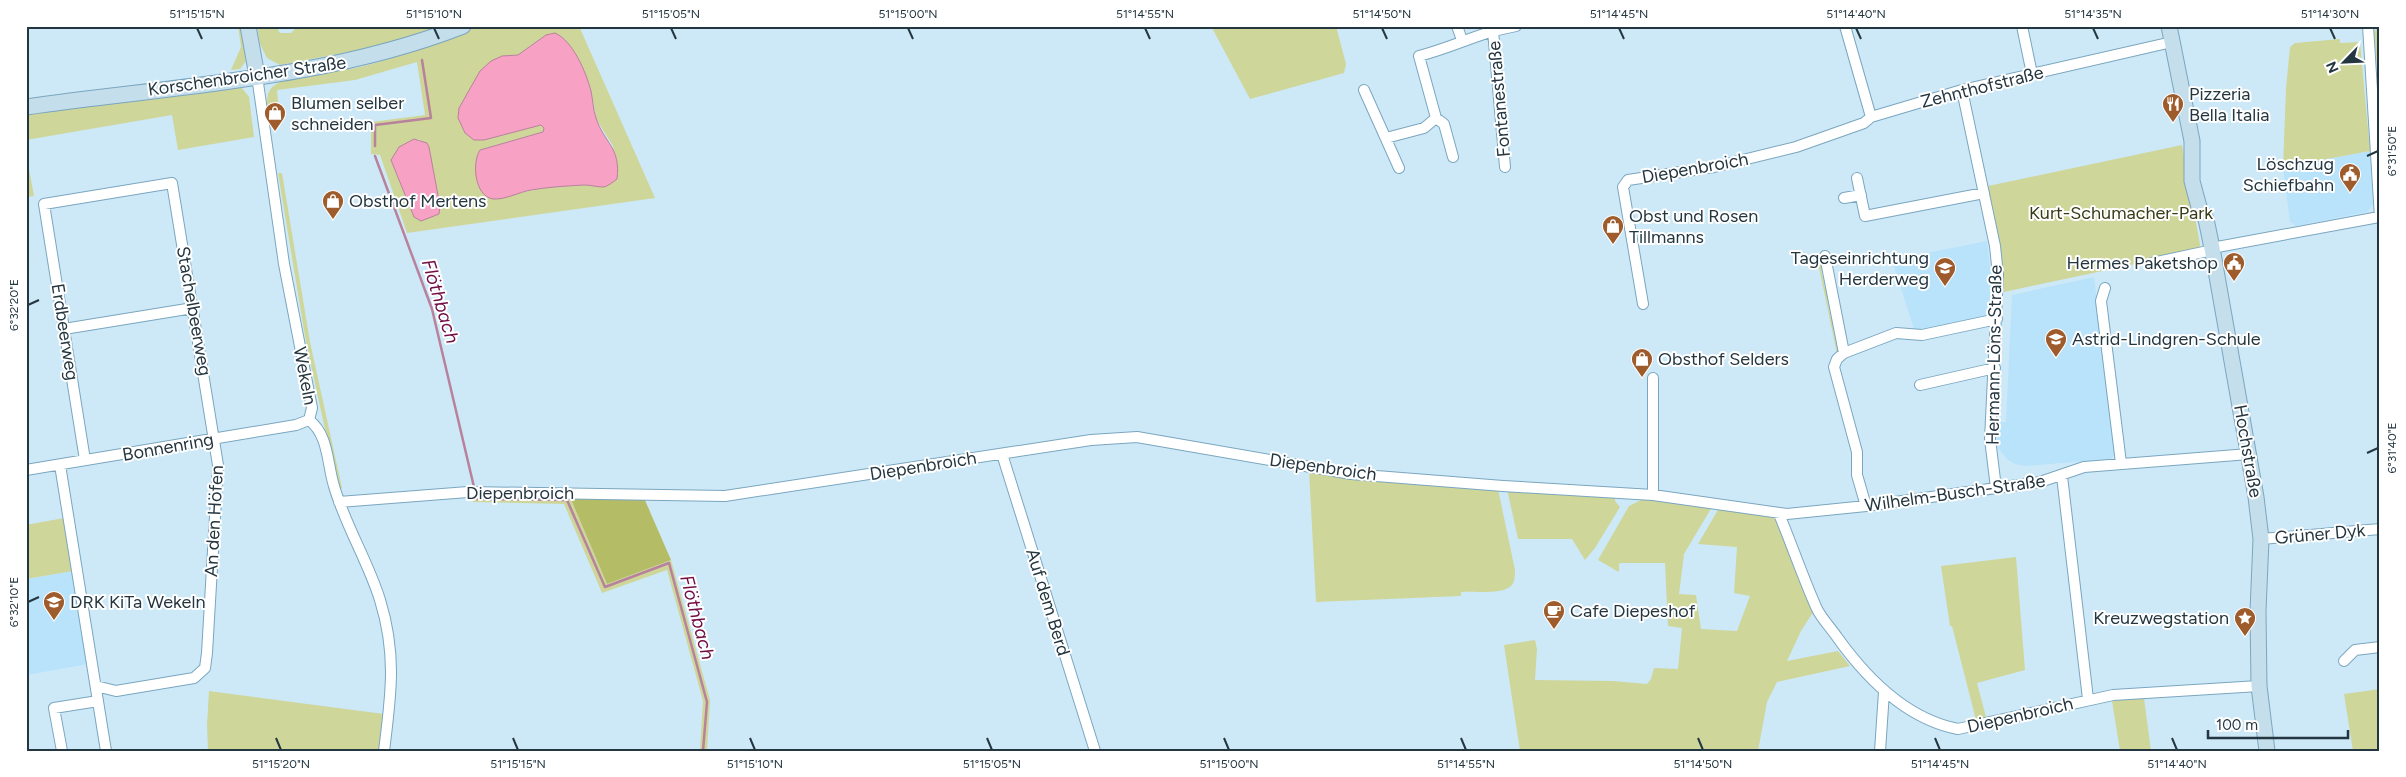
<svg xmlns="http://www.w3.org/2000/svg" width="2406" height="777" font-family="Figtree,sans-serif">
<rect width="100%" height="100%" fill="#cde9f8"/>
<path fill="#b8e3fb" d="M2370,151L2373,204L2367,212L2296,226L2290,222L2283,167Z
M1987,241L1991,277L1990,318L1923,332L1914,329L1892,260Z
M2094,277L2116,453L2111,459L2025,466L2015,464L2008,460L1998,448L1997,438L1998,422H2006L2012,295Z
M73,571L89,664L26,675V579Z"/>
<path fill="#cfd699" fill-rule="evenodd" d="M238,26H242L246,61L240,69L231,70L241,47Z
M257,26H276L280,33H291L298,26H448L390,44L280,65L267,58L260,44Z
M479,26H579L655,198L407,233L380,155L371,154V122L425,115L417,62L355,80L277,90L278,101L270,109L267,105C267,98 267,90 275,85C290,74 339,72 360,67C401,57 440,41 479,26ZM546,35L576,56L591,90L596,119L613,146L617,179L604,187L587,185L546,187L493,199C473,191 474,167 480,150L543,132L544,128L541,125L484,140L473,85L480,71L502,56L518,55ZM419,139L429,147L414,217L391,160Z
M1211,26H1336L1346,64L1344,73L1250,99Z
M2378,27H2380V79H2378L2374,32Z
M2340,39V43L2360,42L2370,151L2283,167L2286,88L2290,47L2295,43Z
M233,88H242L249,97L254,137L178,150L172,115L26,140V113Z
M2182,145L2201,250L2004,292L1999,239L1988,186Z
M26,153L34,196L26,197Z
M278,173H282L310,342L342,488L338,489L306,342Z
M1816,253L1819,262H1822L1823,268L1821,269L1825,288H1827L1830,299H1827L1831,318H1834L1836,329L1833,330L1837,348H1840L1837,354Z
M1309,470L1498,489L1515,570C1515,575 1515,582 1511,586C1500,595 1474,591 1461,592V596L1316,602Z
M1507,489L1615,496V501L1620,507L1595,548L1585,560L1572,539H1518Z
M472,496L570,497L607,584L671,560L710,700L707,751H700L703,701L667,570L602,593L564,504L473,502Z
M1647,497L1712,507L1684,554L1679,594L1696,595L1701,629L1737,631L1750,596L1734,593L1737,547L1698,544L1719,508L1769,515L1775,518L1777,523L1814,611L1801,631L1787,661L1838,651L1850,666L1777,682L1767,702L1758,751H1520L1504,645L1535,640L1537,649L1535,680L1613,681L1647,684L1651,679L1654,668L1678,669L1682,628L1668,626L1665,563H1621L1619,564V572L1598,560L1629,506Z
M64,518L73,571L26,579V525Z
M2016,557L2025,670L1977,683L1986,717L1976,720L1952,626H1950L1941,566Z
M2380,689V751H2353L2344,694Z
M209,691L384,714L379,751H208L207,725Z
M2144,698L2151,751H2120L2112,701Z"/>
<path fill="#b4bc66" d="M570,497L644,498L671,560L607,584Z"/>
<path fill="#f7a1c4" stroke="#b8819c" d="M555,33C573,41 586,72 591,91C593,100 593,110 596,118C604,143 621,147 617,179C613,182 608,186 604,187C597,187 591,185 584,185C566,186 548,187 531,190C519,192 505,200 493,199C474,196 472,162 480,150L543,132L544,128L541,125L484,140H474L465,133L458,118L459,108L480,71L491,61L502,56L518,55L546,35Z
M414,139L427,143L429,147L440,206L439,214L421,221L414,217L391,160L399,147Z"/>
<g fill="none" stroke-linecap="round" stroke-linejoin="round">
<path stroke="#b8819c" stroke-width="2.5" d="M375,146V125L431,118L422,60
M375,156L432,309L474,487
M476,496L477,499L567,500L605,587L669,563L707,702L703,751"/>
<g stroke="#7aa6bf" stroke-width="12">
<path id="street" d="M1457,26L1462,40
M1845,26L1871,117
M2022,26L2032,74
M2368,26L2380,218
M257,76L284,264L312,408L309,420
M1364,90L1399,168
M1962,90L1995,246L1998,275L1990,439L1996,488
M1436,118L1444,124L1453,157
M1386,138L1424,128L1436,118L1419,56C1446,49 1467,39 1493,31
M1505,167L1493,31L1516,26
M1857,178L1865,216L1984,193
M1844,198L1861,195
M1825,256L1844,353L1837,359L1834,367L1857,452V475L1866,506
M2152,263L2208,251L2212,248L2379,217
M2105,288L2101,301L2121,463
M1643,304L1623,187L1628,180L1714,167L1796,147L1864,123L1871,117L1962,90L2172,42
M64,329L193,308
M1844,353L1896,333L1922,335L1997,319
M1920,385L1995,368
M309,420C329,435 327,464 334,486C345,525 368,561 380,600C397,655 391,695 384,751
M1002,454L1095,751
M85,460L44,204L172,183L218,465L207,653L205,668L194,678L116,691L96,686
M60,465L106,751
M26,470L296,425L309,420
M2062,476L2088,699
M1653,495V378
M339,502L468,492L725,496L1091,440L1137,437L1351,474L1503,486L1653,495L1787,514L1866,506L2040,482L2084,467L2249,454
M1779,514C1792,545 1803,578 1817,609C1822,619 1831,628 1837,637C1867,679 1906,719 1958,729L2113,695L2259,686
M2261,539L2380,529
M2344,661L2355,650L2380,647
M62,751L54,708L98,701
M1880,751L1884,692"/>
</g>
<g stroke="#7aa6bf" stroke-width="17">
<path id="secondary" d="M248,26L257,76
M2169,26L2192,141V181L2199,207L2206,219L2212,248L2256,497L2261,539L2258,611L2259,686L2267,751
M26,107C172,86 325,80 463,26"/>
</g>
<use href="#street" stroke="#fff" stroke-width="10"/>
<use href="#secondary" stroke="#c4deeb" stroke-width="15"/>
</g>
<path fill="none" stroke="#243640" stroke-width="2" d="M197,28L202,39M434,28L439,39M671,28L676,39M908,28L913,39M1145,28L1150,39M1382,28L1387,39M1619,28L1624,39M1856,28L1861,39M2093,28L2098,39M2330,28L2335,39M2367,156L2378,151M28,305L39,300M2367,453L2378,448M28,602L39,597M276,738L281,750M513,738L518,750M750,738L755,750M987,738L992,750M1224,738L1229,750M1461,738L1466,750M1698,738L1703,750M1935,738L1940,750M2172,738L2177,750"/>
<defs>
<g id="restaurant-pin" transform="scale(1.125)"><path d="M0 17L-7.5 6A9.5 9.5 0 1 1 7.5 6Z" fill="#9e5b2b" stroke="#fff"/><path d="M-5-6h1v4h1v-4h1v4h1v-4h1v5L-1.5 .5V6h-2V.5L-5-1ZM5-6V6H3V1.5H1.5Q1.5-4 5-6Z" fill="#fff"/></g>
<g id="shop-pin" transform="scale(1.125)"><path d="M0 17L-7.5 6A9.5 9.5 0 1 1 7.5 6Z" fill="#9e5b2b" stroke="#fff"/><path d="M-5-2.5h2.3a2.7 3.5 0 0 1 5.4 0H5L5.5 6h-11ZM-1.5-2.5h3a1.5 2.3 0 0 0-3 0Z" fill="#fff"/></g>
<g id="civic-pin" transform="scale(1.125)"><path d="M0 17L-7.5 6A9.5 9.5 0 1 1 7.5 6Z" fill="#9e5b2b" stroke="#fff"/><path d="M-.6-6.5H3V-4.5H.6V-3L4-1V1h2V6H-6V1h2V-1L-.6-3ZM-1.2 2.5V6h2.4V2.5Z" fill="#fff"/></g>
<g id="school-pin" transform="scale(1.125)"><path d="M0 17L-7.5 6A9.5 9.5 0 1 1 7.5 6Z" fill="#9e5b2b" stroke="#fff"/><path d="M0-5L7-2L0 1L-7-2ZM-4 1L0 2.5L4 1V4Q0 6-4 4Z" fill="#fff"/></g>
<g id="cafe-pin" transform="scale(1.125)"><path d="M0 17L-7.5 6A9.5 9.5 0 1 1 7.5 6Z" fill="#9e5b2b" stroke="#fff"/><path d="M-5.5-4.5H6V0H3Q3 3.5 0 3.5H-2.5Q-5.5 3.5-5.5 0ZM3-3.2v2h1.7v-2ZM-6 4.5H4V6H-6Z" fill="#fff"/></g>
<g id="sight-pin" transform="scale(1.125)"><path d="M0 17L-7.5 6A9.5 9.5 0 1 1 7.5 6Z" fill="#9e5b2b" stroke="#fff"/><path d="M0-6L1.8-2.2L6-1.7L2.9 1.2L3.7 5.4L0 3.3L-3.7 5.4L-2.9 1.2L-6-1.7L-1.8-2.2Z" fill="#fff"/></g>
</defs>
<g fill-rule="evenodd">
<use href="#restaurant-pin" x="2173" y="104"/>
<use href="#shop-pin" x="275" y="113"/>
<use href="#civic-pin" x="2350" y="174"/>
<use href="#shop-pin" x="333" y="201"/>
<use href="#shop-pin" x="1613" y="226"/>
<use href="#civic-pin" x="2234" y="263"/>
<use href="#school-pin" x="1945" y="268"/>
<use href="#school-pin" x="2056" y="339"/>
<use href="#shop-pin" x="1642" y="359"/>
<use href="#school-pin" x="54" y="602"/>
<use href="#cafe-pin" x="1554" y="611"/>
<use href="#sight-pin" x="2245" y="618"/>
</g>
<g text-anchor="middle" stroke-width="4" stroke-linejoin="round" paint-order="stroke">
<g font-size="18" fill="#243640" stroke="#fff">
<text transform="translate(247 76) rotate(-8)" y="6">Korschenbroicher Straße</text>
<text transform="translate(1982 87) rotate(-14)" y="6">Zehnthofstraße</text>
<text transform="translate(1499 99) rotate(-95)" y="6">Fontanestraße</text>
<text transform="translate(1695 168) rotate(-10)" y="6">Diepenbroich</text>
<text transform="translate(194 311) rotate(80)" y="6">Stachelbeerweg</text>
<text transform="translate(65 332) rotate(81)" y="6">Erdbeerweg</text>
<text transform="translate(1994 355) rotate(-89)" y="6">Hermann-Löns-Straße</text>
<text transform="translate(305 376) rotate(79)" y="6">Wekeln</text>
<text transform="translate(168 447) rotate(-10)" y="6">Bonnenring</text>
<text transform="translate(2248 451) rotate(80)" y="6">Hochstraße</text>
<text transform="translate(923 466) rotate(-9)" y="6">Diepenbroich</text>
<text transform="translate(1323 467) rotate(8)" y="6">Diepenbroich</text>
<text x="520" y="499">Diepenbroich</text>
<text transform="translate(1955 493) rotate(-8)" y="6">Wilhelm-Busch-Straße</text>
<text transform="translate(214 521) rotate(-87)" y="6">An den Höfen</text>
<text transform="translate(2320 534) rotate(-5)" y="6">Grüner Dyk</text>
<text transform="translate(1048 602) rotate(73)" y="6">Auf dem Berd</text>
<text transform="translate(2020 715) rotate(-13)" y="6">Diepenbroich</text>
</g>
<g font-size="18" fill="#243640" stroke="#fff" text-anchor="start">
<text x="2189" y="100">Pizzeria<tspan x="2189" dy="21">Bella Italia</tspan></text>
<text x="291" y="109">Blumen selber<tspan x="291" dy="21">schneiden</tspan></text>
<text x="2334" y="170" text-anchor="end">Löschzug<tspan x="2334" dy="21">Schiefbahn</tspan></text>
<text x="349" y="207">Obsthof Mertens</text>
<text x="1629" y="222">Obst und Rosen<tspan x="1629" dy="21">Tillmanns</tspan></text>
<text x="1929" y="264" text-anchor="end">Tageseinrichtung<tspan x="1929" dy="21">Herderweg</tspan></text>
<text x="2218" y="269" text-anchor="end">Hermes Paketshop</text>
<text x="2072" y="345">Astrid-Lindgren-Schule</text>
<text x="1658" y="365">Obsthof Selders</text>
<text x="70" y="608">DRK KiTa Wekeln</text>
<text x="1570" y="617">Cafe Diepeshof</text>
<text x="2229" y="624" text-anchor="end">Kreuzwegstation</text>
</g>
<g font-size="18" fill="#373b16" stroke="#fff">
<text x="2121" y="219">Kurt-Schumacher-Park</text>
</g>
<g font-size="19" font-style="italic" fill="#720e45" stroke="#fff">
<text transform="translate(441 301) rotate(73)" y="7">Flöthbach</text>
<text transform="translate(698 617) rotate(75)" y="7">Flöthbach</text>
</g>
</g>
<rect width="2406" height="777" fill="none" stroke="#ffffff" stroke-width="55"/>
<g transform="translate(2344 62) rotate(246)" stroke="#ffffff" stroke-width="4" paint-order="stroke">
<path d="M0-4L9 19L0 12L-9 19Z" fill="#243640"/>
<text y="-8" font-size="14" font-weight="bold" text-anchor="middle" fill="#243640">N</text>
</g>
<path d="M2208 730v8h140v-8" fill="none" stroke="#243640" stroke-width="2.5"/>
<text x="2216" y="730" font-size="15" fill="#243640" stroke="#ffffff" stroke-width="4" paint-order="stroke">100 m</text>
<rect x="28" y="28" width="2350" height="722" fill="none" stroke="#243640" stroke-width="2"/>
<g font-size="12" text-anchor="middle" fill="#243640">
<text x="197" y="18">51°15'15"N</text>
<text x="434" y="18">51°15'10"N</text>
<text x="671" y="18">51°15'05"N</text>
<text x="908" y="18">51°15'00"N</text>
<text x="1145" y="18">51°14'55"N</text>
<text x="1382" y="18">51°14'50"N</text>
<text x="1619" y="18">51°14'45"N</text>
<text x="1856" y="18">51°14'40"N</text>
<text x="2093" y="18">51°14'35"N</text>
<text x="2330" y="18">51°14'30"N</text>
<text transform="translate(2392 151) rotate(-90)" y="4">6°31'50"E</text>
<text transform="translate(14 305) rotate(-90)" y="4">6°32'20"E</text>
<text transform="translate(2392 448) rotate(-90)" y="4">6°31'40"E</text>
<text transform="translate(14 602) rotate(-90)" y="4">6°32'10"E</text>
<text x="281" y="768">51°15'20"N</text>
<text x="518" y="768">51°15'15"N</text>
<text x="755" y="768">51°15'10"N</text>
<text x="992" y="768">51°15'05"N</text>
<text x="1229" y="768">51°15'00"N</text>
<text x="1466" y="768">51°14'55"N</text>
<text x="1703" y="768">51°14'50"N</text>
<text x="1940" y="768">51°14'45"N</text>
<text x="2177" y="768">51°14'40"N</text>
</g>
</svg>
